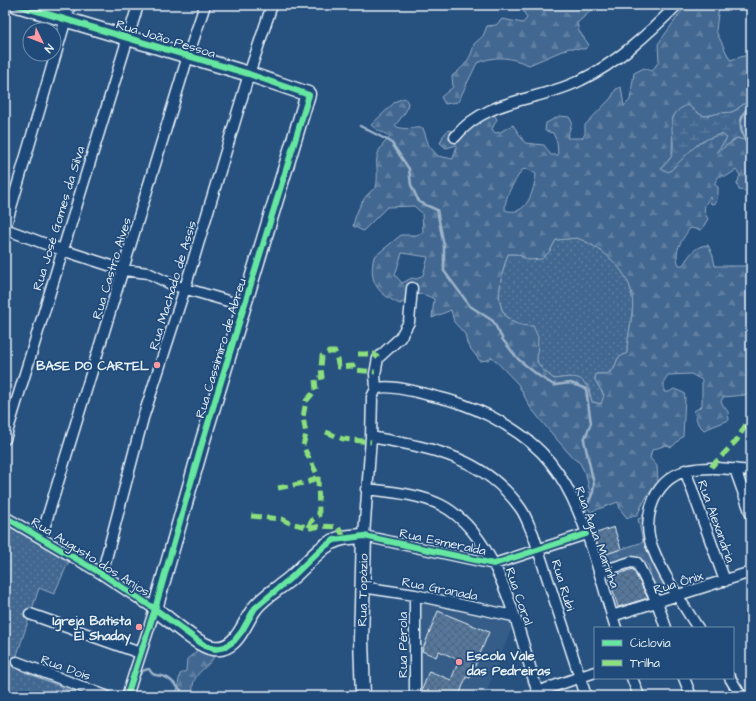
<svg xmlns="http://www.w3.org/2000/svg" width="756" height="701" font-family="'Architects Daughter',sans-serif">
<defs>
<pattern id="grass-dots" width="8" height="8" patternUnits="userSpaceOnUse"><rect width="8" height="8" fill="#436891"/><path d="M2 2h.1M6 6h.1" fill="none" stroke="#5e7ea1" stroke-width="1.8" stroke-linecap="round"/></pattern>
<pattern id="forest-firs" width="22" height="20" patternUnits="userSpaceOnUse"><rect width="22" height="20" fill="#436891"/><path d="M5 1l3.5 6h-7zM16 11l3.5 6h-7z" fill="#5e7ea1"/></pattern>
<pattern id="wetland-marsh" width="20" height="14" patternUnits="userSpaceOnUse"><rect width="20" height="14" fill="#436891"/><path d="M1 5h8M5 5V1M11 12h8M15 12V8" fill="none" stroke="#5e7ea1"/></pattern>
<pattern id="park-tufts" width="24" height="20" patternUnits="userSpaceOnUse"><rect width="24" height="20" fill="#436891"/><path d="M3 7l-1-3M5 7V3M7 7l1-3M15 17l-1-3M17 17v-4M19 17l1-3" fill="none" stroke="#5e7ea1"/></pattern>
<pattern id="building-cross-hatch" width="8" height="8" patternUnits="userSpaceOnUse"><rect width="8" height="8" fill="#57789d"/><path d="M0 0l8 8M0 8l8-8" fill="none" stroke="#4f6278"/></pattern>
</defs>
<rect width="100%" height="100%" fill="#27517f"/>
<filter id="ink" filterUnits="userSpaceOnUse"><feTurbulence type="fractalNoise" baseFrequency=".025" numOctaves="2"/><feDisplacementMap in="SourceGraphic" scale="8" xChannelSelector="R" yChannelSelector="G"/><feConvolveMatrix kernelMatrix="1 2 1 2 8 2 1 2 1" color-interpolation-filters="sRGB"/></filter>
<g filter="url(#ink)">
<path fill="#355d88" d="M425,602L509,620L511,623L512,627L485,696H420V606Z"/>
<path fill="url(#grass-dots)" stroke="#96acc4" d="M577,238C600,246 628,269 632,295C635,314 627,334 627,353L618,358L614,369L607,374H596L595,380L604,395L602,404L592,402L588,385L570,377L554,379L543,370L537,362V355L521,326C489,315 500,279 508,254H517L529,260L550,251L556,240Z
M5,524L69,561L54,594L39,588L13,667L71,691L69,696H5Z"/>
<path fill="url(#forest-firs)" stroke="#96acc4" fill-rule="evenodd" d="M524,5H598L577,23L579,31L589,45L585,49L569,48L529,65C509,57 497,55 477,63L458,102L445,104L441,97L453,87L452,76C464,67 471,59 474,44L483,36L487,26L496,25L502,19L523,23L527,18L523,10Z
M686,5H719L716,31L730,60L751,54V100C743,103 737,110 732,112C729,113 723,112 720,113C701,117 704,118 688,105L673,117L672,156L667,162L669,172C689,153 694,141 722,134L727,138L717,152L737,138L751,142V187L744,191L739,190L737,184L740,175L736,170L727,176H719L714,184L718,187V194L716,203L711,204L710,197C704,206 702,209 708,219L701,230L690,228C682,240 673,251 679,265H683C689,255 696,245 708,245L713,256L715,266H746L751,256V389L745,395L723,397L721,402L728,412L729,420L704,430L698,424L694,411L702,406V380L691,374L668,375L664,381V392H669L674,389L684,393L685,398L683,436L672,447L666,445L652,450L650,458L657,466L658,482L647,496L637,515L627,518L620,509L618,502L590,512L585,500L591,497L586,475L580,463L573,458L547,428L530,407L518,384L492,357L488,360L480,361L467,344L465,334L454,322L451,310L432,318L434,299C415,289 416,297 400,304C378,294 368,282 374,257L401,235H417L423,232L422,213L414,206L387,207L363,231L353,226C355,214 364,193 376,188C381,163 368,158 390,137C384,132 378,132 371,125L396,101L405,98L408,103L406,111L395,126C405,131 412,127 423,128L429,146L438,156L453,159L457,145L446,148L440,143L443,136L448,130L457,133L462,138L466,125L474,112L481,118L493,113L497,119L492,129L495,133L500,132L513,125L525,143L544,145L551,155H558L557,142L553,133L545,131L546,123L560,116L569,117L572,122L567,138H582L585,134V125L611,98L616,89L621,87L624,106L630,100L634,73L644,68L652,71L659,61L658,44ZM527,169L536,174C534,190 527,218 505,210C505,194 514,183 522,170ZM577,238C600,246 628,269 632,295C635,313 627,334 627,353L618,358L614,369L607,374H596L595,380L604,395L601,404L592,402C585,376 581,375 554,379L543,370L537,362L538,337L533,326C488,327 498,283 508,254H517L529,260L542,259L550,251L556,240ZM402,253L428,257L423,275L417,279L412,278L402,283L395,275Z
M197,649L215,655C208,670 188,673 194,696H176L180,674L186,671L187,659L195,653Z"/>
<path fill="url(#wetland-marsh)" stroke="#96acc4" d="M751,100V142L737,138L716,153L727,138L722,134C694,141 689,154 669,172L661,169C664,165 669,161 671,157C679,141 660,114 688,105C704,118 701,117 720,113C723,112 729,113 732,112C738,110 743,103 751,100Z"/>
<path fill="url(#park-tufts)" stroke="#96acc4" d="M645,517L647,549L665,578L670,592L660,598C657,592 653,586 652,581C650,575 650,567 646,563C632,547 612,573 597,557L643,542L638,519Z"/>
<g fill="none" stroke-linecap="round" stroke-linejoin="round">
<path stroke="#9db3c9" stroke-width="2.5" d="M751,18V30
M751,104C749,108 743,112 742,117C738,129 744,140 751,149
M360,126L391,142L409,169L411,185L419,202L437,210L444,246V271L470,306L493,321L503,340L518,359L539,376L554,385L571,383L586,389L591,423L584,440L594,484L593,492L585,511L587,520
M133,696C136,685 136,670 149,669C154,678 157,674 165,677C171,679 176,686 181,690"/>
</g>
<path fill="url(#building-cross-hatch)" stroke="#e8f1f8" d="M614,527L621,549L601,556L594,534Z
M633,569L648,598L618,607L609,577Z
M438,611L489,632L470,678L466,677L459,696H439L422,690L429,671L451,680L459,660L439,651L436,657L422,651Z"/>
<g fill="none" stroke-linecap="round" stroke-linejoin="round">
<g stroke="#e8f1f8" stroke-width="13">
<path id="street" d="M455,137C487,97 539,102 581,80C617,63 649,33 677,5
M5,228L70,5
M5,229L62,250L124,270L148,273L173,285L245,306
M376,389L372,397L371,437L364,536L494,564L586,534
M376,389C387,383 420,393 433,396C452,400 472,407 490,416C511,427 535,443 550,462C585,505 599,576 616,628
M376,389L375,374L378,358L400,338L409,322L412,288
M371,437C430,448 484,456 521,509C526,516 529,526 533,534L586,696
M5,439L138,5
M735,469L751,514
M685,470L725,581
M366,489C391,492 419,494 441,505C501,536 519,636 539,696
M5,517L102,574L155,609L127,696
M41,538L188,56L205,5
M599,572L631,562L637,563L657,602L666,628
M102,574L143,418L185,288L249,74L272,5
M362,587L415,595L513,616
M30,614L140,653
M612,616L751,572
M698,628C682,603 664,577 653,549C647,536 647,521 651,507C666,459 711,467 751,471
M17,662L106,696
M632,678L639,696
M684,678L691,696
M730,678L741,696
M537,692L595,672
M415,696V595"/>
</g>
<g stroke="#e8f1f8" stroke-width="17">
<path id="secondary" d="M17,5L249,74L308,94L203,440L155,609C169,619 198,646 213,648C237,652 244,622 255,608C264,596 281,587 292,577C306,566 318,548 334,541C343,536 354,537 364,536L361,639L363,696"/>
</g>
<use href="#street" stroke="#1f4a7a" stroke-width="10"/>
<use href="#secondary" stroke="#1f4a7a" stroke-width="14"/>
<path stroke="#8de07e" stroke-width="5" stroke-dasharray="10 5" stroke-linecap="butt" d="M358,354H374L378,358
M326,432L343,439L371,442
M711,467L737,440L751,416
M278,488L309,482L318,476
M251,516L282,519L290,523L311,528L321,526L338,527L344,537
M308,527L313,519L319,515L318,476L303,446L306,434L303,417L306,401L316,390L315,379L322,377L321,368L322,356L329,352H335L339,367L353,366L356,370L375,372"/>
<g stroke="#1f4a7a" stroke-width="8">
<path id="cycleway" d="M17,5L249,74L309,95L203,440L155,609L127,696
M5,517L102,574L155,609L205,646L215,649L225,647L234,641L242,631L255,608L293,576L321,549L334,540L364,536L494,564L586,534"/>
</g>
<use href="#cycleway" stroke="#66e7a1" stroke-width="6"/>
</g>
</g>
<g fill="#ff9aa2" stroke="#1f4a7a" stroke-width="1.5">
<circle cx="157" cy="365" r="4"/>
<circle cx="139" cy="627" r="4"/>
<circle cx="459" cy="662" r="4"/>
</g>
<g text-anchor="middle" stroke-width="3.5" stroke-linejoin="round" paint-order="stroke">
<g font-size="13" fill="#e8f1f8" stroke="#1f4a7a">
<text transform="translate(166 38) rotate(17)" y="5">Rua João Pessoa</text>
<text transform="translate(58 218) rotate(-73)" y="5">Rua José Gomes da Silva</text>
<text transform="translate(111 268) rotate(-73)" y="5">Rua Castro Alves</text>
<text transform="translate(172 285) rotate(-73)" y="5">Rua Machado de Assis</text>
<text transform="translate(220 348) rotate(-73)" y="5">Rua Cassimiro de Abreu</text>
<text transform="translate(717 521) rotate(70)" y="5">Rua Alexandria</text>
<text transform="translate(598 537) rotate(70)" y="5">Rua Água Marinha</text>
<text transform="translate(443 541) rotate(12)" y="5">Rua Esmeralda</text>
<text transform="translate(91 556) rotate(32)" y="5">Rua Augusto dos Anjos</text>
<text transform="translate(678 582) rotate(-17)" y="5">Rua Ônix</text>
<text transform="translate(564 585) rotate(73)" y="5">Rua Rubi</text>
<text transform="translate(440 588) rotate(11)" y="5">Rua Granada</text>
<text transform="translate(362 590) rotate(-89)" y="5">Rua Topázio</text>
<text transform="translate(520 596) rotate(71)" y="5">Rua Coral</text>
<text transform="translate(402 645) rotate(-90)" y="5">Rua Pérola</text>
<text transform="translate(66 667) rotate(20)" y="5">Rua Dois</text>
</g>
<g font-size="13" font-weight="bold" fill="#e8f1f8" stroke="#1f4a7a" text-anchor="end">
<text x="149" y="370">BASE DO CARTEL</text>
<text x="131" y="625">Igreja Batista<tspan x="131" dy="15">El Shaday</tspan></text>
<text x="467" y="660" text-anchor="start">Escola Vale<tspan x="467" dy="15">das Pedreiras</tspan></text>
</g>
</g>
<rect width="756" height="701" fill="none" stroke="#1f4a7a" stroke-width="20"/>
<rect x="10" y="10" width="736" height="681" fill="none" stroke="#e8f1f8" stroke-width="1.5" filter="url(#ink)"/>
<rect x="594" y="627" width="140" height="52" fill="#1f4a7a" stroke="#6f8dac"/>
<rect x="602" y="640" width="20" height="6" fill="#66e7a1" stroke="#6f8dac"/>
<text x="630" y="647" font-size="12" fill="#e8f1f8">Ciclovia</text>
<rect x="602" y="660" width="20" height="6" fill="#8de07e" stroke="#6f8dac"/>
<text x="630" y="667" font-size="12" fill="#e8f1f8">Trilha</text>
<g transform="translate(42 42) rotate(133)"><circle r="19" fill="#1f4a7a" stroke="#6f8dac"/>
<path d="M0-3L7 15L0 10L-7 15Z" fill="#ff9aa2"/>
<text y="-6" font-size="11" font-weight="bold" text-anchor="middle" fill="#e8f1f8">N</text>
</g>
</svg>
